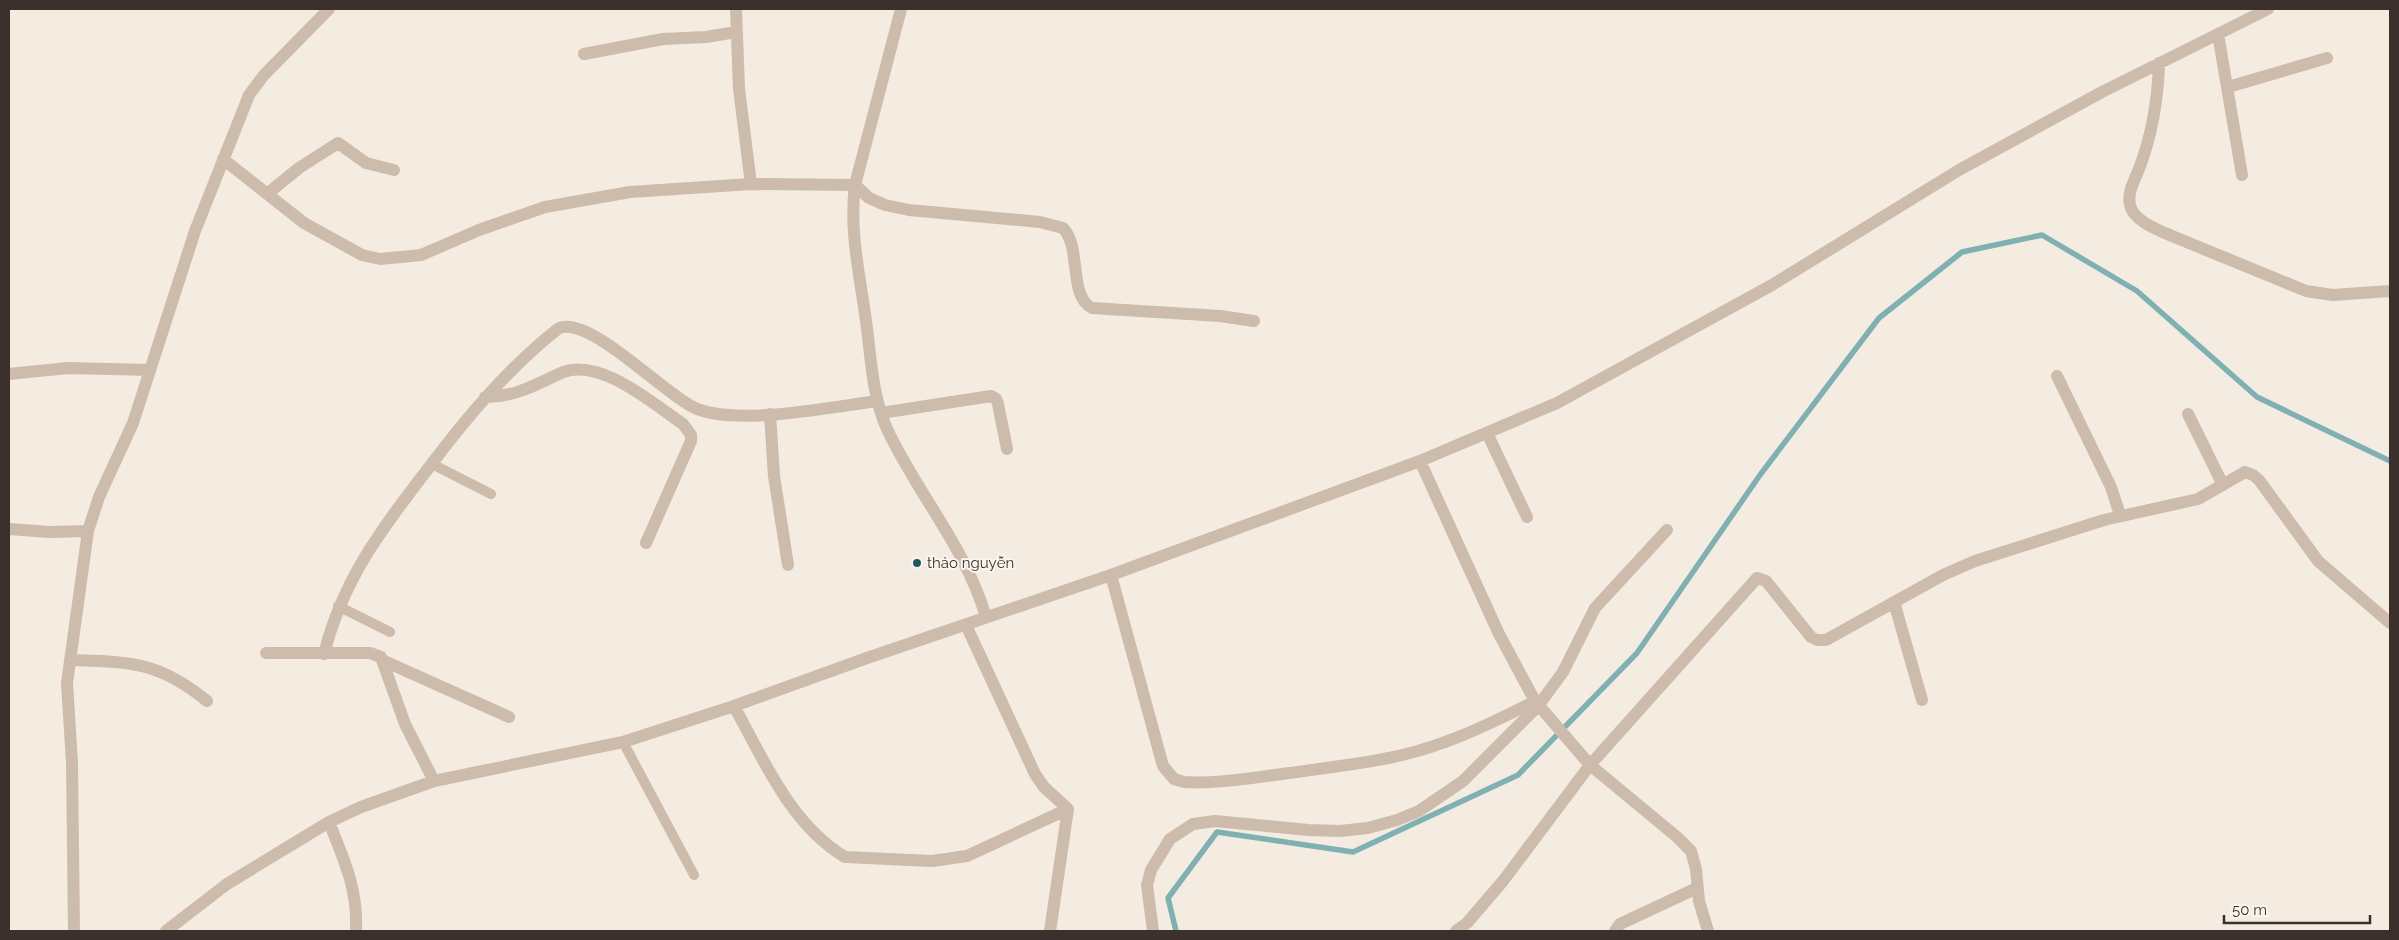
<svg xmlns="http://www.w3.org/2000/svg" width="2399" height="940" font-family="Raleway,sans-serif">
<rect width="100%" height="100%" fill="#f4ebe1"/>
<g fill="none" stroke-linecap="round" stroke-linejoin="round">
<path stroke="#7fb0b2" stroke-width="5.5" d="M1176,931L1168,898L1217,832L1353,852L1518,775L1637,653L1760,475L1879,318L1962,252L2042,235L2137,291L2257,397L2390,461"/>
<path stroke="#cdbbac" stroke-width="10" d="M432,464L491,494
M338,606L390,632
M623,742L694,875"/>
<path stroke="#cdbbac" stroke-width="12" d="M736,9L739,89L751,184
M901,9L855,185C849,231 860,276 866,321C871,357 872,396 887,429C918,495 965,546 986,617
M2218,34L2242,175
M584,54L663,39L706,37L736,32
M2159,63C2158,99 2152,135 2139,169C2135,179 2127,193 2130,205C2133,221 2159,230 2172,236L2306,291L2333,295L2390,291
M2228,87L2327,58
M223,159L304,223L362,255L380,259L421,255L479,230L545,207L630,192L751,184L855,185L869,198L885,205L909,210L1040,222L1063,228C1082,248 1068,296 1092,308L1220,316L1254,321
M267,194L299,168L338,143L366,163L394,170
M9,374L68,368L150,370
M2057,376L2111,487L2120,515
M485,397C515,397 535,385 561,373C599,356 653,404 683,424L691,435V441L646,543
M881,413L991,396L996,399L998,404L1007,449
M770,414L774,476L788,565
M2188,414L2223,485
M1487,433L1527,517
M1420,461L1499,634L1535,701L1590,765L1677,837L1691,851L1696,869L1699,901L1708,931
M9,529L50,532L88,531
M1111,575L1163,766L1174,779L1184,782C1216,784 1250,778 1282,774C1336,766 1393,762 1445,742C1476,731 1506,716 1535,701
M1894,602L1922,700
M966,625L1035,774L1044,787L1068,809
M266,653H370L381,657L405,724L434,781
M324,654C343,579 381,530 427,470C466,418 508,368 559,328C590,316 662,392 693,407C733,427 831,407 877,401
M70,660C130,662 158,661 207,701
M384,661L509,717
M734,706C763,759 791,825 845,857L932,861L967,856L1068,809
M329,822C344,860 358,889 356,931
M74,931L72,763L67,683L88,531L99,497L133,423L195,231L249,95L264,75L329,9
M166,931L227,884L329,822L361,807L434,781L623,742L734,706L867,658L1111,575L1420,461L1557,403L1772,285L1959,170L2102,92L2268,9
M1050,931L1068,809
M1153,931L1147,885L1151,870L1170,839L1193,824L1215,821L1308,830L1340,831L1368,828L1397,820L1419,811L1463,781L1538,706L1563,672L1595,608L1667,530
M1456,931L1467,923L1503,881L1590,765L1757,578L1766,581L1811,637L1817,640H1826L1943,575L1975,561L2104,520L2198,499L2245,472L2253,475L2259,480L2318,561L2390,623
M1615,931L1620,924L1697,888"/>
</g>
<circle fill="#1f5a5e" stroke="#fbf5ee" stroke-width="2" cx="917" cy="563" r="5"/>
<g text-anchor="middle" stroke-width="4" stroke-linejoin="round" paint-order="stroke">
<g font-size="15" fill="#3b302b" stroke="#fbf5ee" text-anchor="start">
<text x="927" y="568">thảo nguyễn</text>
</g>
</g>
<rect width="2399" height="940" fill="none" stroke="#3b302b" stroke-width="20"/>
<path d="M2224 915v8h146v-8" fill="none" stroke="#3b302b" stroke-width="2.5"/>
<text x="2232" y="915" font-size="15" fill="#3b302b" stroke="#fbf5ee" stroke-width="4" paint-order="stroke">50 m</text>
</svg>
